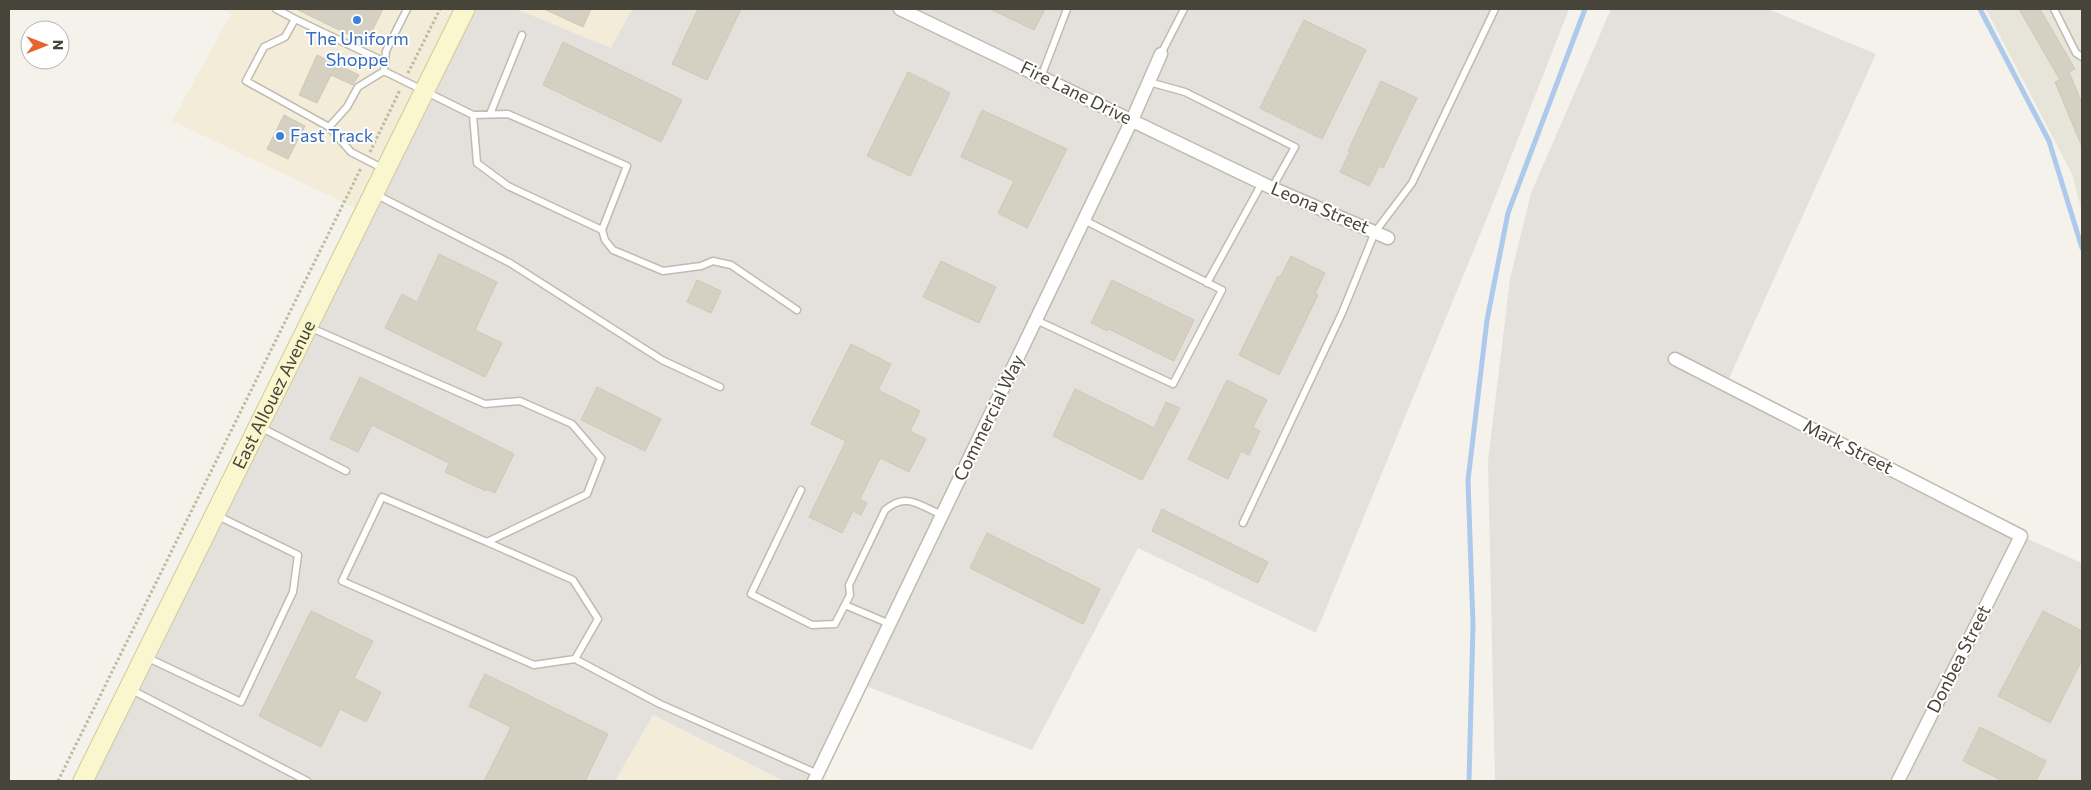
<svg xmlns="http://www.w3.org/2000/svg" width="2091" height="790" font-family="Commissioner,sans-serif">
<rect width="100%" height="100%" fill="#f4f2eb"/>
<path fill="#e7e5d9" d="M1986,9H2082V212L2072,174Z"/>
<path fill="#f3ecd8" d="M223,9H465L364,212L172,121L231,14Z
M516,9H632L611,48Z
M652,715L784,781H615Z"/>
<path fill="#e4e1dc" d="M465,9H516L611,48L632,9H1569L1487,218L1316,633L1138,548L1032,750L861,684L814,781H784L653,715L615,781H83Z
M1611,9H1768L1876,54L1726,385L2021,536L2082,563V781H1495L1488,461L1510,279L1531,193Z"/>
<g fill="none" stroke-linecap="round" stroke-linejoin="round">
<path stroke="#adc9eb" stroke-width="5" d="M1980,9L2049,141L2082,248
M1469,781L1473,625L1468,480L1487,320L1508,213L1585,9"/>
</g>
<path fill="#d5d0c1" stroke="#cfc8b5" d="M296,9H383L366,43Z
M544,9H591L583,27Z
M698,9H741L707,80L672,64Z
M990,9H1045L1034,30Z
M2019,9H2040L2075,69L2069,72L2082,103V147L2055,82L2060,80Z
M1304,20L1366,50L1322,139L1260,108Z
M563,42L682,100L661,142L543,85Z
M317,55L359,75L353,85L331,75L317,103L299,95Z
M908,72L950,93L910,176L867,156Z
M1381,81L1417,98L1383,168L1379,166L1369,186L1340,172L1350,152L1348,151Z
M982,110L1067,149L1027,228L998,213L1014,181L961,157Z
M284,115L305,126L288,159L267,149Z
M439,254L497,282L475,330L502,343L485,377L385,328L402,294L417,302Z
M1291,256L1325,273L1315,294L1318,295L1279,375L1239,355L1278,276L1280,277Z
M941,261L996,287L979,323L923,297Z
M697,280L721,291L711,313L687,302Z
M1112,280L1194,320L1174,361L1109,329L1107,331L1091,323Z
M851,344L891,364L878,390L920,411L910,431L926,439L909,472L880,458L860,499L867,503L861,515L853,511L842,533L809,517L846,441L811,424Z
M360,377L514,454L495,493L487,489L486,491L445,472L449,463L372,425L358,452L330,439Z
M1227,380L1267,400L1253,427L1260,431L1249,455L1241,451L1228,479L1188,459Z
M597,387L661,419L645,451L581,420Z
M1075,389L1154,428L1166,402L1180,408L1142,480L1053,436Z
M1162,509L1268,562L1258,583L1152,531Z
M987,533L1100,589L1083,624L970,568Z
M311,611L373,641L354,678L381,692L366,722L340,709L321,747L259,716Z
M2043,611L2082,631V660L2050,723L1998,696Z
M485,674L608,734L585,781H484L511,727L469,706Z
M1980,727L2046,761L2036,781H2003L1963,761Z"/>
<g fill="none" stroke-linecap="round" stroke-linejoin="round">
<g stroke="#bfbbae" stroke-width="9">
<path id="lane" d="M276,9L295,19L285,37L264,47L246,81L329,127L351,152L384,169
M407,9L386,51L384,71L473,115L477,163L508,186L602,230L627,166L508,114L473,115
M2054,9L2076,53L2082,57
M295,19L385,62
M1161,54L1184,9
M1041,77L1067,9
M1149,82L1185,92L1295,147L1272,188
M490,114L522,35
M329,127L347,107L358,87L384,71
M375,194L510,263L662,360L720,387
M602,230L605,240L613,250L663,271L701,266L713,261L731,265L797,310
M1207,283L1262,183
M1036,320L1173,384L1222,290L1084,220
M309,327L485,404L520,401L572,424L601,458L587,494L487,542L382,497L342,581L534,665L575,659L660,704L818,774
M260,427L346,471
M801,490L751,594L812,625L835,624L850,595L849,585L885,510C906,492 919,505 942,515
M1243,523L1342,313L1375,232L1412,183L1495,9
M487,542L573,580L598,619L575,659
M845,605L890,624
M146,657L241,702L293,592L298,555L216,515
M130,689L307,781"/>
</g>
<g stroke="#bfbbae" stroke-width="15">
<path id="street" d="M900,9L1272,188L1388,238
M1675,359L2021,536L1898,781
M814,781L1132,120L1161,54"/>
</g>
<g stroke="#cfc99e" stroke-width="21">
<g id="secondary">
<path id="s1" d="M83,781L465,9"/>
</g>
</g>
<path stroke="#bfb9a0" stroke-width="3" stroke-dasharray="2.5 2.5" stroke-linecap="butt" d="M408,73L440,9
M370,152L400,90
M58,781L361,168"/>
<use href="#lane" stroke="#fff" stroke-width="6"/>
<use href="#street" stroke="#fff" stroke-width="12"/>
<use href="#secondary" stroke="#faf6ce" stroke-width="19"/>
</g>
<g fill="#3f7fe0" stroke="#fff" stroke-width="2">
<circle cx="357" cy="20" r="5"/>
<circle cx="280" cy="136" r="5"/>
</g>
<g text-anchor="middle" stroke-width="4" stroke-linejoin="round" paint-order="stroke">
<g font-size="18" fill="#366cbe" stroke="#fff">
<text x="357" y="45">The Uniform<tspan x="357" dy="21">Shoppe</tspan></text>
<text x="290" y="142" text-anchor="start">Fast Track</text>
</g>
<g font-size="18" fill="#474439" stroke="#fff">
<text transform="translate(1076 93) rotate(26)" y="6">Fire Lane Drive</text>
<text transform="translate(1320 208) rotate(23)" y="6">Leona Street</text>
<text dy="6" stroke="none"><textPath href="#s1" startOffset="431">East Allouez Avenue</textPath></text>
<text transform="translate(989 418) rotate(-64)" y="6">Commercial Way</text>
<text transform="translate(1848 447) rotate(27)" y="6">Mark Street</text>
<text transform="translate(1959 659) rotate(-63)" y="6">Donbea Street</text>
</g>
</g>
<rect width="2091" height="790" fill="none" stroke="#474439" stroke-width="20"/>
<g transform="translate(45 45) rotate(90)"><circle r="24" fill="#ffffff" stroke="#b5b4b0"/>
<path d="M0-4L9 19L0 12L-9 19Z" fill="#e7642f"/>
<text y="-8" font-size="14" font-weight="bold" text-anchor="middle" fill="#474439">N</text>
</g>
</svg>
